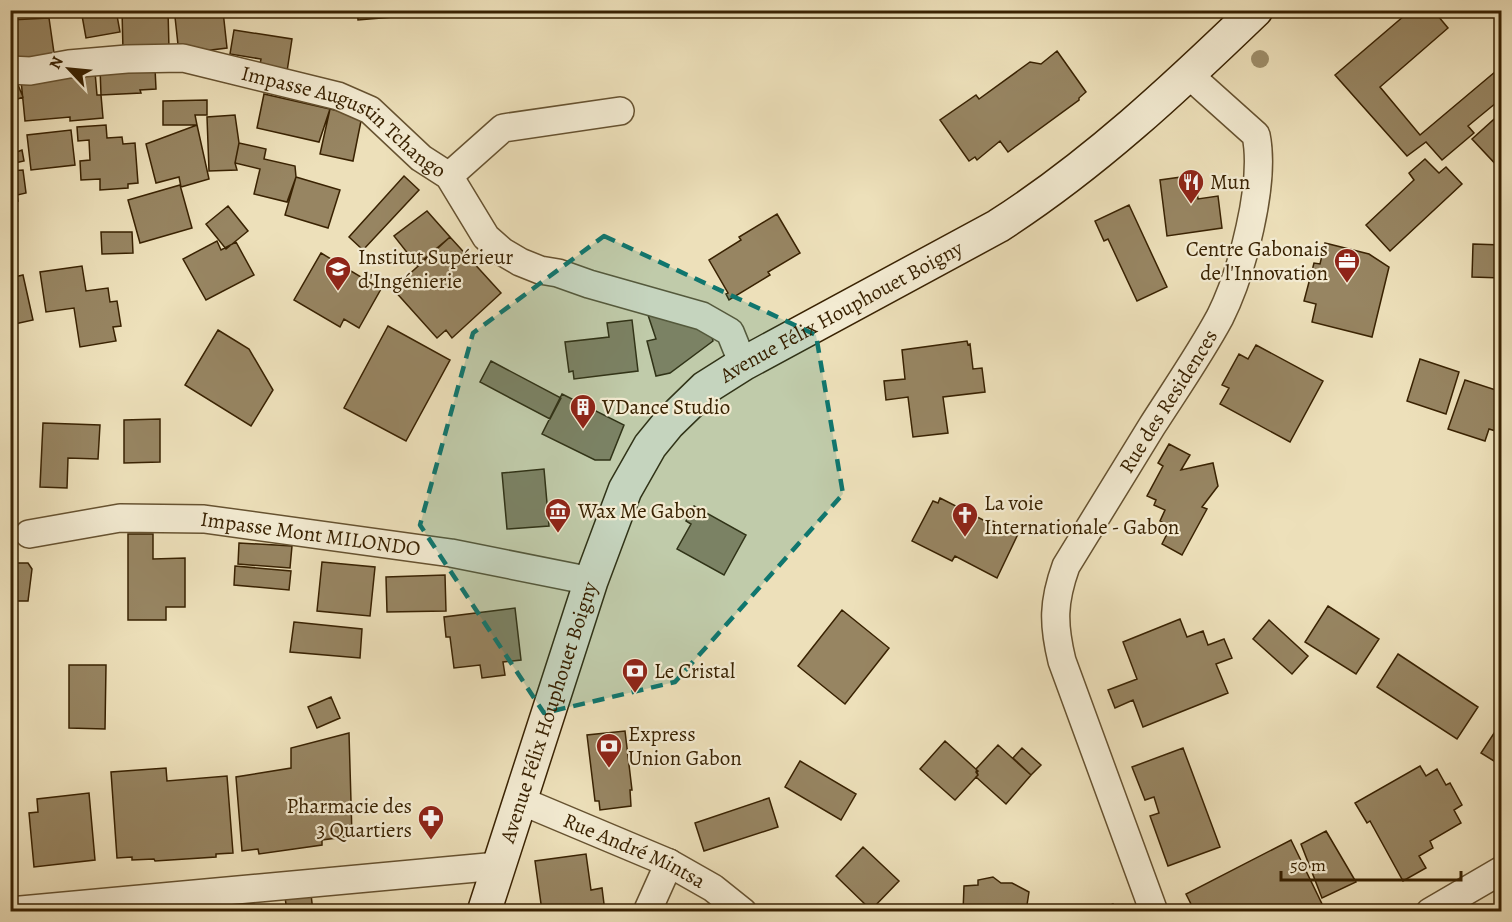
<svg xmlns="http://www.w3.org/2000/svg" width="1512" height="922" font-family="Alegreya,serif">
<rect width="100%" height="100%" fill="#ede0ba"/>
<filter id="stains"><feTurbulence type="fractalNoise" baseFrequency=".00333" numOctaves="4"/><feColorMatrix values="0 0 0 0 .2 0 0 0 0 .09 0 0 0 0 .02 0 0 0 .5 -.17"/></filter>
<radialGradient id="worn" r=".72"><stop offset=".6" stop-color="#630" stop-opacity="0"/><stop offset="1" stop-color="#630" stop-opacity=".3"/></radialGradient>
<path fill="#978562" stroke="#392202" stroke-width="1.5" d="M81,10H116L120,32L86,38Z
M122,10H168L169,49L123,51Z
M178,10H201L179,14Z
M357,10H392L393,17L358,20Z
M1411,10H1433L1448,28L1380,87L1420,135L1502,66V98L1468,126L1474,133L1442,160L1426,142L1407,156L1335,75Z
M223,11L227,48L179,54L175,17Z
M49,18L54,53L10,63V20Z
M234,30L292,39L286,78L258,74L261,59L230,54Z
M1057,51L1086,92L1079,98V100L1008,152L1000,141L977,160L975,157L969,161L940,120L976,95L979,99L1030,62L1041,64Z
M100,68H155L156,89L140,90L141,93L101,95Z
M95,72L97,95H101L103,118L70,121V117L25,121L21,80Z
M16,80L23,97L10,102V83Z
M264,94L330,109L319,142L257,128Z
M207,100V115H195L197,125H163V101Z
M330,109L362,116L353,161L320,154Z
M1502,112V171L1472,139Z
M235,115L239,143L235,163L237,170L209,171L207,117Z
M10,124L17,152L22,150L24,161L10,164Z
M106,125L107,138L122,137L123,144L135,143L138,183L128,184V188L100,190V179L81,180L80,161L90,160L89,140L78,141L77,127Z
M197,125L209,179L181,187L179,177L156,183L146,144Z
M71,130L75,165L31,170L27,135Z
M239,143L266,149L264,159L295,166L296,177L287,202L254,194L260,169L235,163Z
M1425,159L1439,173L1446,167L1462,184L1390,251L1366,225L1414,180L1409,173Z
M23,170L26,193L17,195L18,201L10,202V171Z
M1195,175L1198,199L1218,196L1222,228L1167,236L1160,180Z
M404,176L419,190L363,250L349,237Z
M296,177L340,190L328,228L285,215Z
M180,185L192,228L140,243L128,200Z
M1129,205L1167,287L1137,301L1108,239L1104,241L1095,221Z
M228,206L248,231L226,249L206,224Z
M427,211L450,237L417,265L394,236Z
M777,214L800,253L768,272L770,275L729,300L726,294L728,293L709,260L741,240L739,237Z
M10,218H16L15,264H10Z
M101,232H132L133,253L102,254Z
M450,237L501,293L452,338L446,330L437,338L393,289Z
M217,241L221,250L236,242L254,275L206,300L183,259Z
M1325,243L1369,254L1389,267L1372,337L1312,322L1316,304L1304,301L1314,263L1320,264Z
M1473,244L1502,245V278L1472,277Z
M321,253L381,289L359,328L344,319L340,327L294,300Z
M82,266L86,291L108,288L110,302L117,301L121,326L113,327L116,341L80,347L74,308L46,312L40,272Z
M23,275L33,320L10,325V278Z
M653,314L711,333L713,341L670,373L656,376L647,341L656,339L648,315Z
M632,320L638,371L574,379L573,371L569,372L565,342L609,337L607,323Z
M388,326L450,360L406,441L344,408Z
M218,330L249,349L273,390L251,426L185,385Z
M967,341L968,345L970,344L973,369L982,368L985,392L943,397L948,433L913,437L908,397L886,400L884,381L905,379L902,350Z
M1256,345L1323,381L1290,442L1220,404L1229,388L1222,385L1239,354L1248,359Z
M1420,359L1459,372L1446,414L1407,401Z
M491,361L561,398L550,419L480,382Z
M1465,380L1502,392V433L1489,429L1485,441L1448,429Z
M562,394L624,425L610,460H595L542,434Z
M160,419V462L124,463V420Z
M43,423L100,425L98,459L68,458L67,488L40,487Z
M1169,444L1190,455L1181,470L1213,463L1218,486L1202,507L1207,509L1182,555L1162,544L1171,526L1160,521L1165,510L1154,505L1156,500L1147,496L1163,466L1158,463Z
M544,469L549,526L507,529L502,473Z
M940,498L987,522L989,519L1018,534L997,578L955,556L952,561L912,541L933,501L938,503Z
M694,506L746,535L724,575L677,549L691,524L686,521Z
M128,534H153V559L185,558V607H166V620H128Z
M239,543L292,546L290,568L238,564Z
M1501,557H1502V599H1498Z
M322,562L375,567L370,616L317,611Z
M10,563H28L32,569L28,601H13V639H10Z
M235,566L291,571L289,590L234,585Z
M445,575L446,611L387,612L386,577Z
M1328,606L1379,639L1356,674L1305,642Z
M515,608L521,660L503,662L505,675L482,678L480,665L454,668L450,637H446L444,617Z
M842,610L889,648L845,704L798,666Z
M1180,619L1187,637L1203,631L1208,645L1224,639L1232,658L1216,664L1228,693L1143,727L1133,700L1115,708L1108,690L1137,679L1123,642Z
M1269,620L1308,656L1292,674L1253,639Z
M294,622L362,629L360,658L290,652Z
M1398,654L1478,707L1457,739L1377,687Z
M69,665H106L105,729L69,728Z
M331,697L340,718L317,728L308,707Z
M1502,721V766L1481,753Z
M625,731L632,790H630L631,806L600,810L599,801H595L587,735Z
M349,733L352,836L322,840V845L259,854L258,849L242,851L236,777L291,768V748Z
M945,741L978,771L976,772L978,775L955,800L920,769Z
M998,745L1031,775L1006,804L976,777L978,775L976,769Z
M1022,748L1041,765L1031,775L1013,758Z
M1183,748L1220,847L1168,866L1150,816L1159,813L1154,797L1145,800L1132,767Z
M800,761L856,794L841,820L785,787Z
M1420,766L1426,776L1437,769L1446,785L1450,783L1462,805L1454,810L1461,823L1430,841L1433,848L1419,856L1426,868L1403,881L1370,821L1367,823L1355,803Z
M166,768L167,781L227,776L233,853L216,854V857L155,861L154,859L132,860V857L117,858L111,772Z
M89,793L95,860L34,867L29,813L38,812L37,799Z
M769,798L778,827L704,851L695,823Z
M1326,831L1356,882L1322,898L1301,844Z
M1291,840L1323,906L1312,912H1195L1186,894Z
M863,847L899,881L871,910L836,876Z
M586,854L591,890L602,888L605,912H539L542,911L535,861Z
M993,877L1001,883H1012L1029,892L1027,905L1034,908V912H963L964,886L978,885V880Z
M311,894L313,912H287L285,897Z
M1113,904L1116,912H1093Z
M191,905L192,912H176V906Z
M396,908L397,912H368Z"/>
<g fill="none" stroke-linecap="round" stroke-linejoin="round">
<g stroke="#665230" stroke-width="30">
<g id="minor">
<path id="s1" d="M10,70L30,71L69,64L127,59L183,58L338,96L370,110L421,158L449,176L486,237L503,252L520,262L540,270L558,273L589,284L702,316L730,332L743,364"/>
<path d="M449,176L503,128L620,111"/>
<path id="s2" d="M29,534L120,518L204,519L451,553L591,581"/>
<path id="s3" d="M519,800L669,863L713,888L743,912"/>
<path d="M10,911L498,866"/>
<path d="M647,912L669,863"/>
<path id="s4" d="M1154,912L1062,661C1053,624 1053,602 1066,566C1095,519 1124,472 1152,426C1175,390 1200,354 1220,317C1242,273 1266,183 1256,135L1189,75"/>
<path d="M1430,912L1502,870"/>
</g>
</g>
<g stroke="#392202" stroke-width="36">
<g id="secondary">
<path id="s5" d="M484,912L591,581L625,490L650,446L668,424L705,388L743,364L998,226C1093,165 1175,88 1256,10"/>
</g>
</g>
<use href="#minor" stroke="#f3ebd2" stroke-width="27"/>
<use href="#secondary" stroke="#f3ebd2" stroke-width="33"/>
</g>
<circle fill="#9e8e6a" cx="1260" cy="59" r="9"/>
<path fill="#0f766e" fill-opacity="0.2" stroke="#0f766e" stroke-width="4.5" stroke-dasharray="12 8" stroke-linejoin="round" d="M604,236L816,335L843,494L675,682L544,713L420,525L473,333Z"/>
<defs>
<g id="restaurant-pin" transform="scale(1.35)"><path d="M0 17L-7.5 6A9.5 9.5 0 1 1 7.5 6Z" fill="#8f2418" stroke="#f3ebd2"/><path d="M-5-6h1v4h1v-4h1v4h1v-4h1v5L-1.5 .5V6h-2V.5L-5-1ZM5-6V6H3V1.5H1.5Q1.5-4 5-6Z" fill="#fff"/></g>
<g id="office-pin" transform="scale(1.35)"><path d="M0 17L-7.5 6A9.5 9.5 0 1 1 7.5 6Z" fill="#8f2418" stroke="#f3ebd2"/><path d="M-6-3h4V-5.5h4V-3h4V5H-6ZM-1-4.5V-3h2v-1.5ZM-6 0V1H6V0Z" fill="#fff"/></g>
<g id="university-pin" transform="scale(1.35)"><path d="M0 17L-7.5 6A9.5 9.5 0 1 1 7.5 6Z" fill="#8f2418" stroke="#f3ebd2"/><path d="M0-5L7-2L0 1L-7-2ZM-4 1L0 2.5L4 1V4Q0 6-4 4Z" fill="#fff"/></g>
<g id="building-pin" transform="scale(1.35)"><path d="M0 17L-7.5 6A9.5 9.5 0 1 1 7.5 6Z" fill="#8f2418" stroke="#f3ebd2"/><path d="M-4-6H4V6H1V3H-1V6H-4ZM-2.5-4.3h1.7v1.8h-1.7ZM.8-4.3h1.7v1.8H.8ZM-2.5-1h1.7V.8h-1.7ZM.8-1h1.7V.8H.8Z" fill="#fff"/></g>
<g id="museum-pin" transform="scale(1.35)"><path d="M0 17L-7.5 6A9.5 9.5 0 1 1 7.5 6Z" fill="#8f2418" stroke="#f3ebd2"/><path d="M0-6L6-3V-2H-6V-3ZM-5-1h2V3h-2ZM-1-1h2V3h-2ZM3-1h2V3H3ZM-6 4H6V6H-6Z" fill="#fff"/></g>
<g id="church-pin" transform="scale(1.35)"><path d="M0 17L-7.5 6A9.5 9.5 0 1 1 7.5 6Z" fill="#8f2418" stroke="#f3ebd2"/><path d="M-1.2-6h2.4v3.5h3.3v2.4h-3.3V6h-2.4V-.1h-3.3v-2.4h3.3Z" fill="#fff"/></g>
<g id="bank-pin" transform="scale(1.35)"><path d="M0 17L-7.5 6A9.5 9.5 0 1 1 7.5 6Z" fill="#8f2418" stroke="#f3ebd2"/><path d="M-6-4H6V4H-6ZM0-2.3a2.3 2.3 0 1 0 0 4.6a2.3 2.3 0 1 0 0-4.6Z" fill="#fff"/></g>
<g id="pharmacy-pin" transform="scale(1.35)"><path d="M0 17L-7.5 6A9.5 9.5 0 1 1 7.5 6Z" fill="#8f2418" stroke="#f3ebd2"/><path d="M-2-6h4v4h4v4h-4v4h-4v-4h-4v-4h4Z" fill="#fff"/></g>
</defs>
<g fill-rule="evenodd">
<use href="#restaurant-pin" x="1191" y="182"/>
<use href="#office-pin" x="1347" y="261"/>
<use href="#university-pin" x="338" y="269"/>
<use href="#building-pin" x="583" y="407"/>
<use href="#museum-pin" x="558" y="511"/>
<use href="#church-pin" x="965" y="515"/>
<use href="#bank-pin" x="635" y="671"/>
<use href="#bank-pin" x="609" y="746"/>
<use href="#pharmacy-pin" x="431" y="818"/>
</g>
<g text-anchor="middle" stroke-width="4.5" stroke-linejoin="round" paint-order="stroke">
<g font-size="21" fill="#392202" stroke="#f3ebd2">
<text dy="7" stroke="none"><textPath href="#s1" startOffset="350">Impasse Augustin Tchango</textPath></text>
<text dy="7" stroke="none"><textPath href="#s5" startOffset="732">Avenue Félix Houphouet Boigny</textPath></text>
<text dy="7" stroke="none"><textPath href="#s4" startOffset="558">Rue des Residences</textPath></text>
<text dy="7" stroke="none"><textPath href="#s2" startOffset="284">Impasse Mont MILONDO</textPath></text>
<text dy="7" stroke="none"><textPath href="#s5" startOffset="210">Avenue Félix Houphouet Boigny</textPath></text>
<text dy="7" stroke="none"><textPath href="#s3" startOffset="126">Rue André Mintsa</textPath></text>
</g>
<g font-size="21" fill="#392202" stroke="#f3ebd2" text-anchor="start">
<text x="1210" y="189">Mun</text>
<text x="1328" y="256" text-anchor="end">Centre Gabonais<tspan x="1328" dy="24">de l'Innovation</tspan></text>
<text x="358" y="264">Institut Supérieur<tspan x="358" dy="24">d'Ingénierie</tspan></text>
<text x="602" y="414">VDance Studio</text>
<text x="984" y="510">La voie<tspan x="984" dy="24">Internationale - Gabon</tspan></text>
<text x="578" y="518">Wax Me Gabon</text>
<text x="654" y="678">Le Cristal</text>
<text x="628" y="741">Express<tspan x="628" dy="24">Union Gabon</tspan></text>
<text x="412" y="813" text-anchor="end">Pharmacie des<tspan x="412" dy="24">3 Quartiers</tspan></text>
</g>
</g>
<rect width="1512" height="922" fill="none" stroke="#ede0ba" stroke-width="36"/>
<rect x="12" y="12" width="1488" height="898" fill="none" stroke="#392202" stroke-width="3"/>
<rect x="18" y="18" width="1476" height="886" fill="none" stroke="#392202" stroke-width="1.5"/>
<g transform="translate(69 69) rotate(296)" stroke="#f3ebd2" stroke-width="4.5" paint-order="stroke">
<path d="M0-4.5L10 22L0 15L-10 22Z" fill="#392202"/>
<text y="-9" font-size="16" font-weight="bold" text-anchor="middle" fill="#392202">N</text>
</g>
<path d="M1281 871v9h180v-9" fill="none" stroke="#392202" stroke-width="3"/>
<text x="1290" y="871" font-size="18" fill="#392202" stroke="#f3ebd2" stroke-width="4.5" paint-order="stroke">50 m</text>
<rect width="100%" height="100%" filter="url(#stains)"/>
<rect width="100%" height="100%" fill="url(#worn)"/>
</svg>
